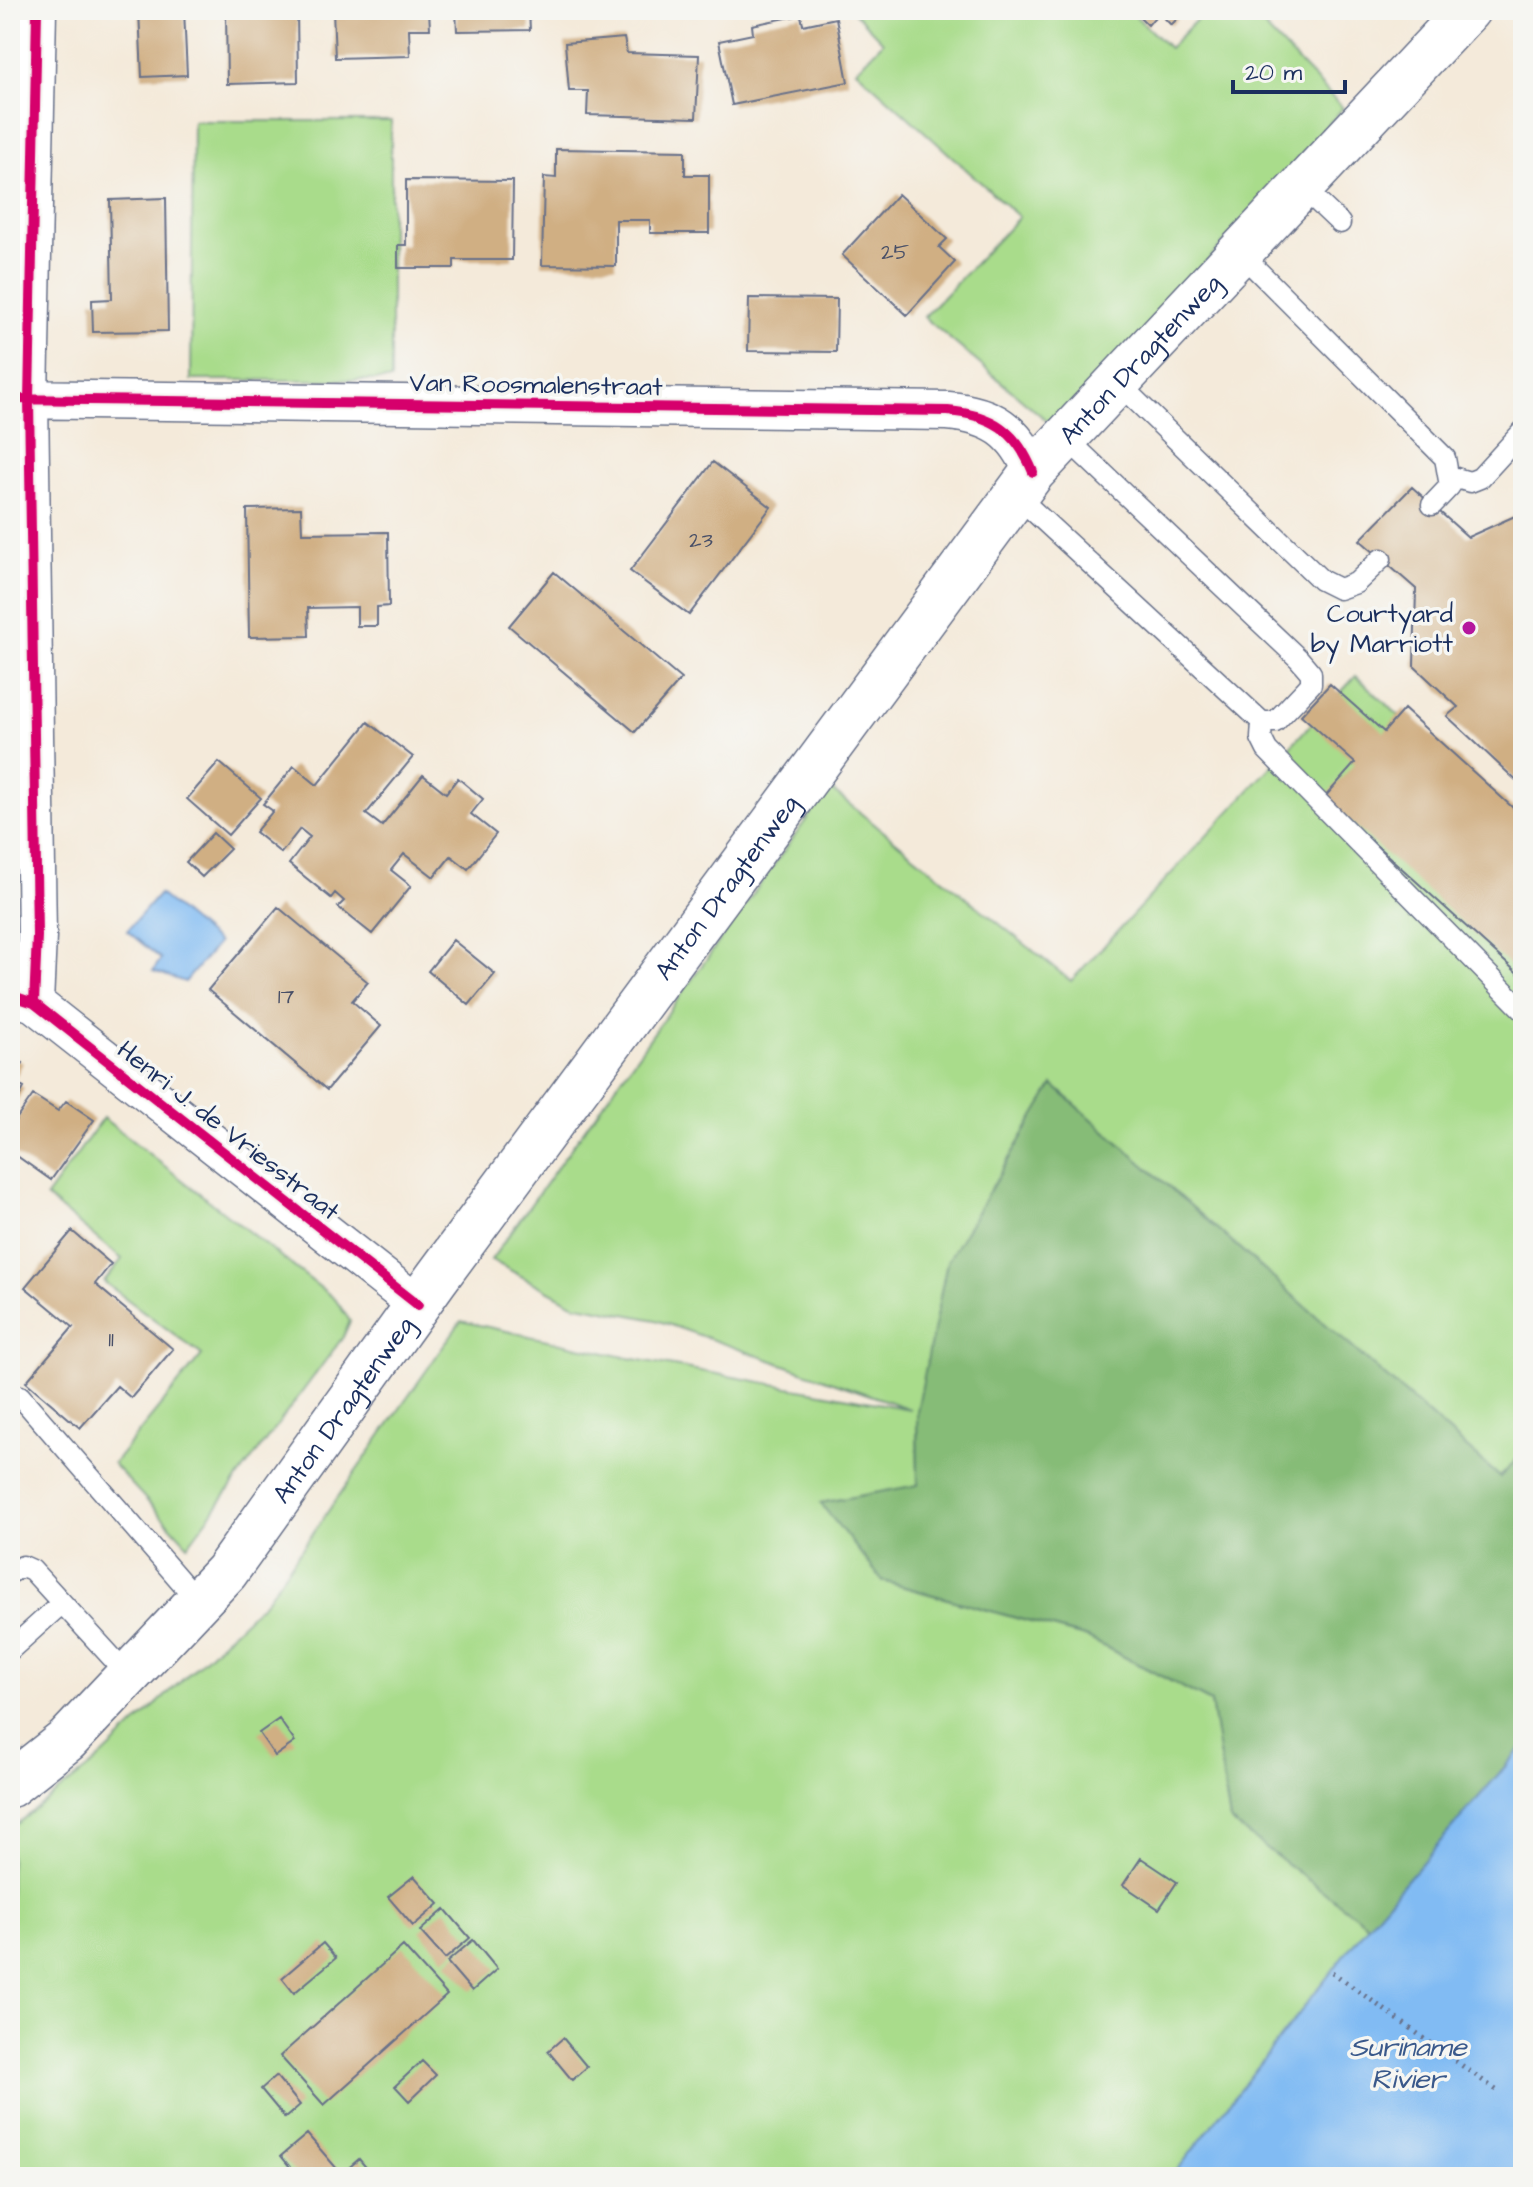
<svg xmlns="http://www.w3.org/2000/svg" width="1533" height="2187" font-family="'Architects Daughter',sans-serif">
<rect width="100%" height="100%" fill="#f6f6f2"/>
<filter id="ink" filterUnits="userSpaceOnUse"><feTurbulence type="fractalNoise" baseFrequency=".0125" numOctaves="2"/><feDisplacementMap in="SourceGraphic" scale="16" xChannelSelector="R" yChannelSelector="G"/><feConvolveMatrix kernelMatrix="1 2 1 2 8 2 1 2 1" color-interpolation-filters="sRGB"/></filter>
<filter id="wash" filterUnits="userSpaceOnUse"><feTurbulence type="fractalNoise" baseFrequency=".006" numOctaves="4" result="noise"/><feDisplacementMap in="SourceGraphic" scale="32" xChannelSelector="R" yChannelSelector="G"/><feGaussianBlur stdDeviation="1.8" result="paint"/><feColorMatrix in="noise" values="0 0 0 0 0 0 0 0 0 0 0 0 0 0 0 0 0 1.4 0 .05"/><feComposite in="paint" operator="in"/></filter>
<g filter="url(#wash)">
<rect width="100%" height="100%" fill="#f4eada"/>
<path fill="#a9dc8b" stroke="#628674" stroke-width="2" d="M852,10H1129L1169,48L1206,10H1248L1343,108L1058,430L924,317L1019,217L856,70L883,42Z
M193,121H391V380H191Z
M1356,676L1523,830V1453L1501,1478L1053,1085L917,1411L918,1486L883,1581L1088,1638L1211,1702L1230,1821L1368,1925L1172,2177H10V1829L95,1763L266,1600L461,1321L629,1358L910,1409L656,1320L573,1304L491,1260L829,788L1071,981Z
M103,1118L335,1299L350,1321L343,1337L188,1545L113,1464L202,1355L104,1282L122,1259L46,1197Z"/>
<path fill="#86bc77" stroke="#50766a" stroke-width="2" d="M1053,1085L1500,1477L1523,1453V1746L1368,1925L1230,1821L1211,1702L1088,1638L883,1581L820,1503L918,1485L917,1411L947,1262Z"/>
<path fill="#81bbf3" stroke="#4e75a8" stroke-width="2" d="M159,894L218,943L185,982L153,971L161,959L127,931Z
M1523,1746V2177H1172L1368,1925Z"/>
<g id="blocks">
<path fill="#d0af83" d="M139,10H184L187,75L142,77Z
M226,10H297L298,82L227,84Z
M333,10H429L430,29H409L410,56L335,58Z
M456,10H529L530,30L457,31Z
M1133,10H1186L1171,25L1159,12L1148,25Z
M801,15L803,25L836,18L848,82L732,105L719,41L753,34L752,25Z
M624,38L627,53L699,55L696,118L587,115L588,91H569L565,43Z
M556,149L685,151V175H709V233H650V220H616V266L542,265L544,177L556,178Z
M406,180L513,181L512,260H454V268H398V245H406Z
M898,194L947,239L939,247L955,262L907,315L842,255Z
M166,198L168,331L93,332L92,300L112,299L110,200Z
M749,298L837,299L836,352L748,351Z
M713,462L771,507L689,615L630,571Z
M1412,487L1468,537L1515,516L1523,522V787L1447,716L1458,707L1414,666L1416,589L1360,540Z
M301,508L302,533L388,532L389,606L377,607V626H357V607L308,608L309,636L249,637L247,509Z
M554,572L681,679L635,732L509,626Z
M1330,684L1384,732L1404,709L1523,817V978L1324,798L1355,763L1301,715Z
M368,722L413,757L366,814L382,826L423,775L446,793L458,778L483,799L471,814L496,834L468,869L451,856L434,877L404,854L391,870L411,886L372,934L338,907L344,901L335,893L331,898L289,864L310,837L300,829L281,853L255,832L273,811L263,804L294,766L317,785Z
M219,762L261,798L228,835L187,799Z
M213,833L230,849L202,877L186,862Z
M278,907L368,982L352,1001L381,1026L327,1090L208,990Z
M453,940L495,974L469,1005L428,971Z
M10,1056L23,1063L13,1082L24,1088L10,1113Z
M33,1095L58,1111L66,1101L94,1120L51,1180L10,1151V1128Z
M72,1231L111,1264L95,1284L173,1349L131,1398L117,1386L80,1428L26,1382L73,1327L25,1287Z
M279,1719L295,1742L275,1756L259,1733Z
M1141,1858L1177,1882L1159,1909L1123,1885Z
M414,1876L439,1904L413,1926L388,1897Z
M445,1909L470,1938L445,1959L420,1931Z
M473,1940L497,1969L472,1991L447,1962Z
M323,1943L336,1958L294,1993L282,1978Z
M403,1946L447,1995L324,2105L280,2056Z
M563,2038L587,2067L572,2080L548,2051Z
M422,2061L436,2075L409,2101L395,2086Z
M276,2076L300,2105L285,2118L261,2089Z
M307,2134L338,2170L330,2177H298L281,2156Z
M359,2159L374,2177H348L344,2172Z"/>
</g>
</g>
<g filter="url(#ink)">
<use href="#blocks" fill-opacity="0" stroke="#677089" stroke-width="2"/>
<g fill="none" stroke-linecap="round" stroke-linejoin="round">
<g stroke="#677089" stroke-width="23">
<path id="lane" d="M1300,185L1340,223
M1238,251L1445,458L1450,486L1432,505
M1116,381L1321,580L1339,589L1356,583L1381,559
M1449,476L1470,482L1480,478L1523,431
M1016,495L1262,722H1275L1311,684V673L1299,659L1065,437
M1262,722L1261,738L1267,750L1523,1010
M20,1396L197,1600
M10,1573L23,1566L32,1570L128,1675
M10,1650L61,1604"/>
</g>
<g stroke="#677089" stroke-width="41">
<path id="street" d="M10,399L948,411C992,415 1016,430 1033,472
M11,995L34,1003L418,1305
M34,1003L37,936L29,399L37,10"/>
</g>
<g stroke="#677089" stroke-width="47">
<g id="secondary">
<path id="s1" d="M10,1785L67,1740L226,1572L436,1279L1033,472L1468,10"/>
</g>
</g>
<path stroke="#677089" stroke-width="5" stroke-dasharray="2 6" stroke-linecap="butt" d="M1332,1972L1496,2090"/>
<use href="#lane" stroke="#fff" stroke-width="20"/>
<use href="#street" stroke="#fff" stroke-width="38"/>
<use href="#secondary" stroke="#fff" stroke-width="44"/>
<g stroke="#f6f6f2" stroke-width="15">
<path id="cycleway" d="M10,399L948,411C992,415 1016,430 1033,472
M10,995L34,1003L418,1305
M34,1003L37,936L29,399L37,10"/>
</g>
<use href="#cycleway" stroke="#d6006c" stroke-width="10"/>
</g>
</g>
<circle fill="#b5179e" stroke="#f6f6f2" stroke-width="3" cx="1469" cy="628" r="8"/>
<g text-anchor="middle" stroke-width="7" stroke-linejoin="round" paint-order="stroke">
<g font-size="22" fill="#484f67">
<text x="895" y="259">25</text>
<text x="701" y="547">23</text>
<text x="286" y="1003">17</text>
<text x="111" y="1346">11</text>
</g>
<g font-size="26" fill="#1b2f5e" stroke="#f6f6f2">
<text dy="9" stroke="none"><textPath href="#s1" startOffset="1824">Anton Dragtenweg</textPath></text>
<text transform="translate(536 384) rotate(1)" y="9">Van Roosmalenstraat</text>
<text dy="9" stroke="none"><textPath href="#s1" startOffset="1152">Anton Dragtenweg</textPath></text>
<text transform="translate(229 1130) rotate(38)" y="9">Henri J. de Vriesstraat</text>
<text dy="9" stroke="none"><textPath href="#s1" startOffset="504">Anton Dragtenweg</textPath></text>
</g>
<g font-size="26" fill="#1b2f5e" stroke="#f6f6f2" text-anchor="end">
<text x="1453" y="622">Courtyard<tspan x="1453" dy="30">by Marriott</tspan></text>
</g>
<g font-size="28" font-style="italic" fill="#3a598b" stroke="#f6f6f2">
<text x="1408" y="2056">Suriname<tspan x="1408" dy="32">Rivier</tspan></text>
</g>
</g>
<rect width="1533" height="2187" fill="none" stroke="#f6f6f2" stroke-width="40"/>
<path d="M1233 80v12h112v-12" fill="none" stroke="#1b2f5e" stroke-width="4"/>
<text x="1245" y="80" font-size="24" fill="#1b2f5e" stroke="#f6f6f2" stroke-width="6" paint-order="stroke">20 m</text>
</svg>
